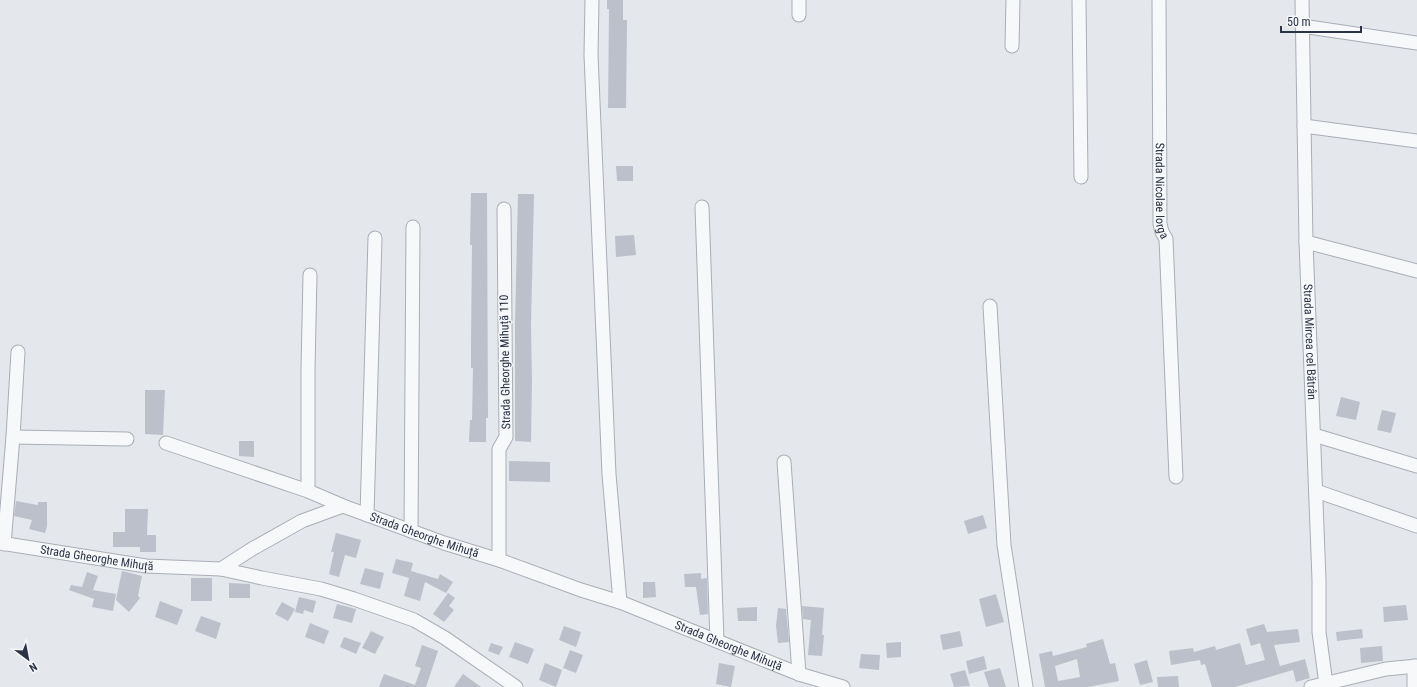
<svg xmlns="http://www.w3.org/2000/svg" width="1417" height="687" font-family="'Roboto Condensed',sans-serif">
<rect width="100%" height="100%" fill="#e4e7ec"/>
<path fill="#bbc0ca" fill-rule="evenodd" d="M607,0H623V20H627L626,108H608L609,9H607Z
M616,166H633V181H617Z
M471,193H487L488,418H486V442H469L470,420H472L473,368H471V343L472,245H470Z
M518,194H534L531,326L532,380L531,442L515,441V323Z
M634,235L636,255L616,257L615,236Z
M145,390H165L163,435L145,434Z
M1341,397L1360,402L1356,420L1336,416Z
M1382,410L1396,413L1391,433L1377,430Z
M239,441H254V457L239,456Z
M509,461L550,462V482L509,481Z
M16,501L38,505V502H47V526L45,533L29,529L32,520L14,516Z
M125,509H148L147,535H156V552H140V547H113V532H125Z
M983,515L987,528L968,534L964,521Z
M336,533L361,540L356,558L345,555L339,577L329,574L334,552H331Z
M396,559L413,563L409,578L392,573Z
M365,568L384,573L380,589L360,584Z
M122,571L142,576L138,596L140,598L129,612L116,600Z
M411,571L438,579L440,574L453,582L446,593L425,582L420,601L404,596Z
M87,572L98,576L93,590L116,594L113,611L92,607L94,599L69,590L71,585L82,587Z
M701,573V579L707,578L708,614L700,615L696,587H685L684,574Z
M191,578H212V601H191Z
M643,582H655L656,597L643,598Z
M229,583L250,584V598H229Z
M448,593L455,598L449,606L454,610L444,622L433,614Z
M996,594L1004,622L986,627L979,599Z
M299,597L316,601L313,613L304,610L303,614L295,612Z
M160,601L183,610L177,625L155,617Z
M282,602L295,609L288,621L275,614Z
M337,604L356,609L352,623L333,618Z
M1406,605L1408,620L1384,622L1383,607Z
M802,606L824,608L822,635H824L822,656L808,655L811,620L803,619Z
M757,607V621H738L737,608Z
M778,608L786,609L789,642L778,643L776,626Z
M201,616L221,623L216,639L195,631Z
M310,623L329,631L324,644L305,637Z
M1264,624L1267,632L1298,629L1300,642L1274,645L1280,666L1305,659L1310,678L1296,682L1293,670L1235,687H1212L1205,664L1201,665L1200,660L1171,665L1169,651L1193,648L1194,652L1215,646L1216,650L1240,643L1246,665L1265,660L1260,643L1251,646L1246,629Z
M564,626L581,632L576,647L559,640Z
M1362,629L1363,638L1337,641L1336,632Z
M371,631L384,637L375,654L362,648Z
M960,631L963,646L943,650L940,635Z
M344,637L361,643L356,654L340,647Z
M1103,639L1110,664L1115,663L1119,681L1088,687H1045L1039,654L1052,651L1053,656L1087,647L1086,644ZM1077,659L1080,677L1058,681L1055,666Z
M515,642L534,649L528,664L509,657Z
M901,642V657L887,658L886,643Z
M491,643L503,647L499,655L488,651Z
M422,645L438,651L426,687H379L384,674L415,685L421,668L415,666Z
M1382,646L1383,661L1361,663L1360,648Z
M570,650L583,655L576,673L563,668Z
M861,654L880,655L879,670L859,668Z
M984,656L987,669L969,674L966,661Z
M1147,660L1153,682L1140,685L1134,664Z
M545,663L562,670L556,687L539,680Z
M719,663L735,666L731,687L716,684Z
M1000,668L1006,687H989L984,672Z
M965,670L970,686L954,687L950,674Z
M463,674L481,687H454Z
M1178,676L1179,687H1158L1157,677Z"/>
<g fill="none" stroke-linecap="round" stroke-linejoin="round">
<g stroke="#a9aeb7" stroke-width="15">
<g id="minor">
<path d="M592,0L591,55L609,474L620,602"/>
<path d="M1079,0L1081,177"/>
<path id="s1" d="M1159,0L1160,224L1162,232L1166,239L1176,477"/>
<path id="s2" d="M1302,0L1306,242L1319,580V632L1326,684"/>
<path d="M799,15V0"/>
<path d="M1302,26L1417,43"/>
<path d="M1012,46L1013,0"/>
<path d="M1304,126L1417,141"/>
<path d="M702,207L717,641"/>
<path d="M1306,242L1417,271"/>
<path d="M990,306L1004,545L1026,687"/>
<path d="M1314,435L1417,466"/>
<path d="M13,437L127,439"/>
<path d="M166,443L308,491L343,506"/>
<path d="M784,462L799,674"/>
<path d="M308,491V369L310,275"/>
<path d="M1316,491L1417,526"/>
<path d="M367,515L375,238"/>
<path d="M411,531L413,227"/>
<path id="s3" d="M0,543L146,566L221,569L252,549L302,521L343,506L444,543L499,560L581,590L620,602L799,674L843,687"/>
<path d="M4,544L13,437L18,352"/>
<path d="M499,560V449L506,437L504,209"/>
<path d="M221,569L262,578L321,589L354,599L414,620L445,638L516,687"/>
<path d="M1311,687L1386,669L1417,666"/>
<path d="M1414,687V666"/>
</g>
</g>
<use href="#minor" stroke="#f7f8fa" stroke-width="13"/>
</g>
<g text-anchor="middle" stroke-width="3" stroke-linejoin="round" paint-order="stroke">
<g font-size="12" fill="#2b3445" stroke="#f4f6f9">
<text dy="4" stroke="none"><textPath href="#s1" startOffset="191">Strada Nicolae Iorga</textPath></text>
<text dy="4" stroke="none"><textPath href="#s2" startOffset="342">Strada Mircea cel Bătrân</textPath></text>
<text transform="translate(505 362) rotate(-91)" y="4">Strada Gheorghe Mihuță 110</text>
<text dy="4" stroke="none"><textPath href="#s3" startOffset="447">Strada Gheorghe Mihuță</textPath></text>
<text dy="4" stroke="none"><textPath href="#s3" startOffset="98">Strada Gheorghe Mihuță</textPath></text>
<text dy="4" stroke="none"><textPath href="#s3" startOffset="771">Strada Gheorghe Mihuță</textPath></text>
</g>
</g>
<g transform="translate(28 659) rotate(148)" stroke="#f4f6f9" stroke-width="3" paint-order="stroke">
<path d="M0-3L7 15L0 10L-7 15Z" fill="#2b3445"/>
<text y="-6" font-size="11" font-weight="bold" text-anchor="middle" fill="#2b3445">N</text>
</g>
<path d="M1281 26v6h80v-6" fill="none" stroke="#2b3445" stroke-width="2"/>
<text x="1287" y="26" font-size="12" fill="#2b3445" stroke="#f4f6f9" stroke-width="3" paint-order="stroke">50 m</text>
</svg>
